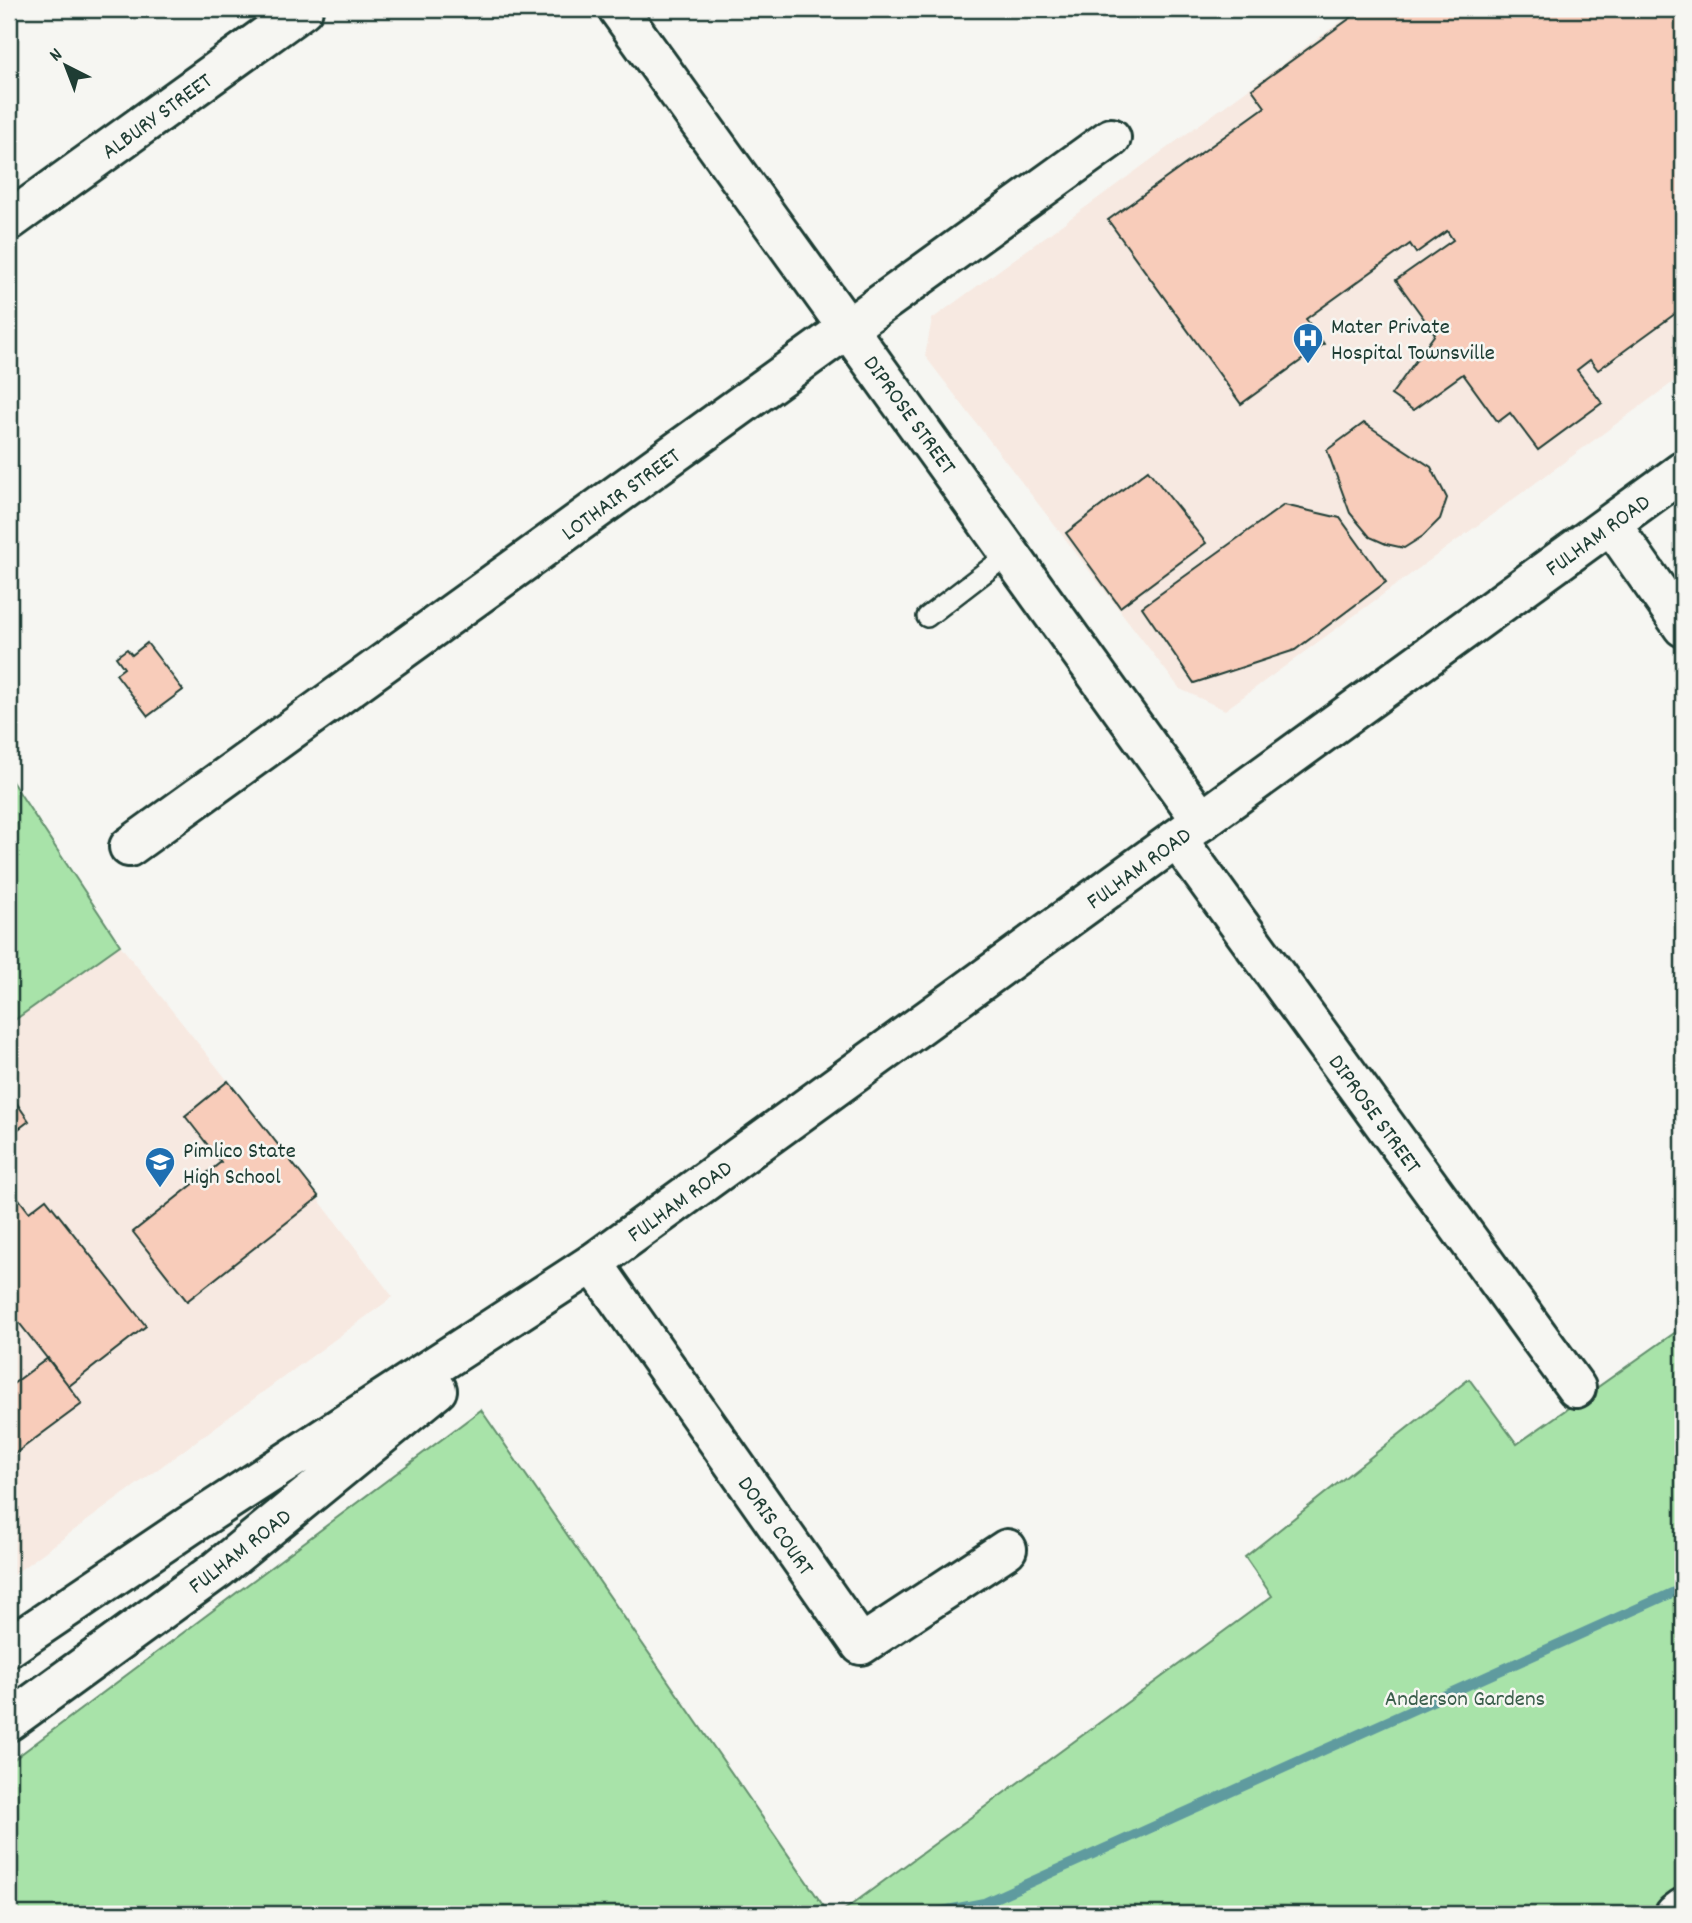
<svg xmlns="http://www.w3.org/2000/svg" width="1692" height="1923" font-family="Dekko,sans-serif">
<rect width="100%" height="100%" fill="#f6f6f2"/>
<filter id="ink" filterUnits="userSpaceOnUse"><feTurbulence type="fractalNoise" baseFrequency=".0143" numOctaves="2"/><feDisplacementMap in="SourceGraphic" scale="14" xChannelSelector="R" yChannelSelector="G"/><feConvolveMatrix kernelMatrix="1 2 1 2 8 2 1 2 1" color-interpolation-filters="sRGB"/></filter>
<g filter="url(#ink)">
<path fill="#f7e9e1" d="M1358,9H1683V375L1225,710L1180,689L925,356L932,319Z
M9,777L120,945L228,1081L393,1297L9,1578Z"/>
<path fill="#a8e3a9" stroke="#64906e" stroke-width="2" d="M9,777L120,945L9,1024Z
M1683,1327V1914H839L1272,1596L1245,1557L1469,1379L1517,1444Z
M481,1410L829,1914H9V1763Z"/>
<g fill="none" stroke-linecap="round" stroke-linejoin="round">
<path stroke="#5f9b9f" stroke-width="10" d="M927,1914L984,1903L1683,1588"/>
</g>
<path fill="#f8ccba" stroke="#1f3d34" stroke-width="2" d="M1363,9H1683V308L1598,370L1590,360L1577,370L1602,403L1538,450L1510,413L1498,422L1463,374L1413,410L1391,395L1435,334L1396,280L1453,240L1447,231L1416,253L1410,244L1306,319L1324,344L1241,404L1108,220L1265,107L1252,89Z
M1364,423L1431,467L1447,498L1440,519L1423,536L1404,548L1386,544L1370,537L1350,513L1327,450Z
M1148,470L1206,543L1120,607L1066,533Z
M1284,505L1340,518L1386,582L1295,650L1194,683L1142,607Z
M147,643L183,690L148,716L116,674L124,668L116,657L127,649L132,655Z
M228,1081L319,1197L187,1301L133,1232L221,1162L185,1116Z
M9,1092L29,1121L9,1136Z
M9,1186L29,1212L46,1199L146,1326L69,1386L9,1310V1270L14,1267L9,1260Z
M48,1358L82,1404L9,1458V1387Z"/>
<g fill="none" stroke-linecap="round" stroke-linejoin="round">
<g stroke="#1f3d34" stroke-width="24">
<path id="lane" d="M927,617L1010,553"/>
</g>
<g stroke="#1f3d34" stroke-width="44">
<path id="street" d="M618,9L1202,821
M9,221L303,9
M1611,524L1683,627
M1177,839L1576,1388
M129,847L1111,138
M593,1263L861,1645L1007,1549
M1675,1914L1683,1908"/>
</g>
<g stroke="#1f3d34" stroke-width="44">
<path id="secondary" d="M9,1647L190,1525L593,1263L1683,471
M9,1721L218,1569L437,1390"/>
</g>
<use href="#lane" stroke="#f6f6f2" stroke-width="19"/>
<use href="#street" stroke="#f6f6f2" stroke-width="38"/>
<use href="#secondary" stroke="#f6f6f2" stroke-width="38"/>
</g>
</g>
<defs>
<g id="hospital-pin" transform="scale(1.575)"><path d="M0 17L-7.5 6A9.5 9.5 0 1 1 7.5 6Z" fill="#1f6fb2" stroke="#f6f6f2"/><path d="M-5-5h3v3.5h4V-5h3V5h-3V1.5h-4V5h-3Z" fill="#fff"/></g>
<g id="school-pin" transform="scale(1.575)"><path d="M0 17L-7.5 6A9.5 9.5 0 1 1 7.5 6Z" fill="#1f6fb2" stroke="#f6f6f2"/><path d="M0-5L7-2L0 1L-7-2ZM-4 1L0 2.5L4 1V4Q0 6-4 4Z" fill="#fff"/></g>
</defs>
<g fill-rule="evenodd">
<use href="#hospital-pin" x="1308" y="338"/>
<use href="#school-pin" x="160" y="1162"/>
</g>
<g text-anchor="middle" stroke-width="5" stroke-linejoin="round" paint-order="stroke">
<g font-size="23" fill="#1f3d34" stroke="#f6f6f2">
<text transform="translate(156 115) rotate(-36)" y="8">ALBURY STREET</text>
<text transform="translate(911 414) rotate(54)" y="8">DIPROSE STREET</text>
<text transform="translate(620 493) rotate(-36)" y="8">LOTHAIR STREET</text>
<text transform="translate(1597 534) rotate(-36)" y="8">FULHAM ROAD</text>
<text transform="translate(1138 867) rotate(-36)" y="8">FULHAM ROAD</text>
<text transform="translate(1376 1113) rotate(54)" y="8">DIPROSE STREET</text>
<text transform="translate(679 1200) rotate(-36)" y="8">FULHAM ROAD</text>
<text transform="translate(777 1525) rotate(55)" y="8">DORIS COURT</text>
<text transform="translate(239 1550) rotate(-38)" y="8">FULHAM ROAD</text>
</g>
<g font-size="23" fill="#1f3d34" stroke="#f6f6f2" text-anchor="start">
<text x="1331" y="333">Mater Private<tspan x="1331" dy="26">Hospital Townsville</tspan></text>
<text x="183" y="1157">Pimlico State<tspan x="183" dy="26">High School</tspan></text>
</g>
<g font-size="23" fill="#3a5e4b" stroke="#f6f6f2">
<text x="1465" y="1705">Anderson Gardens</text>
</g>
</g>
<rect width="1692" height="1923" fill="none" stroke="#f6f6f2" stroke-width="35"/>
<rect x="18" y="18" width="1657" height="1888" fill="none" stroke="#1f3d34" stroke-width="2.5" filter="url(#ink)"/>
<g transform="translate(66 66) rotate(318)" stroke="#f6f6f2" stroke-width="5" paint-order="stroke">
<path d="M0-5L12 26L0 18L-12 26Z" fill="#1f3d34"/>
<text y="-10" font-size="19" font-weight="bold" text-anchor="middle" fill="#1f3d34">N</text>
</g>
</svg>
